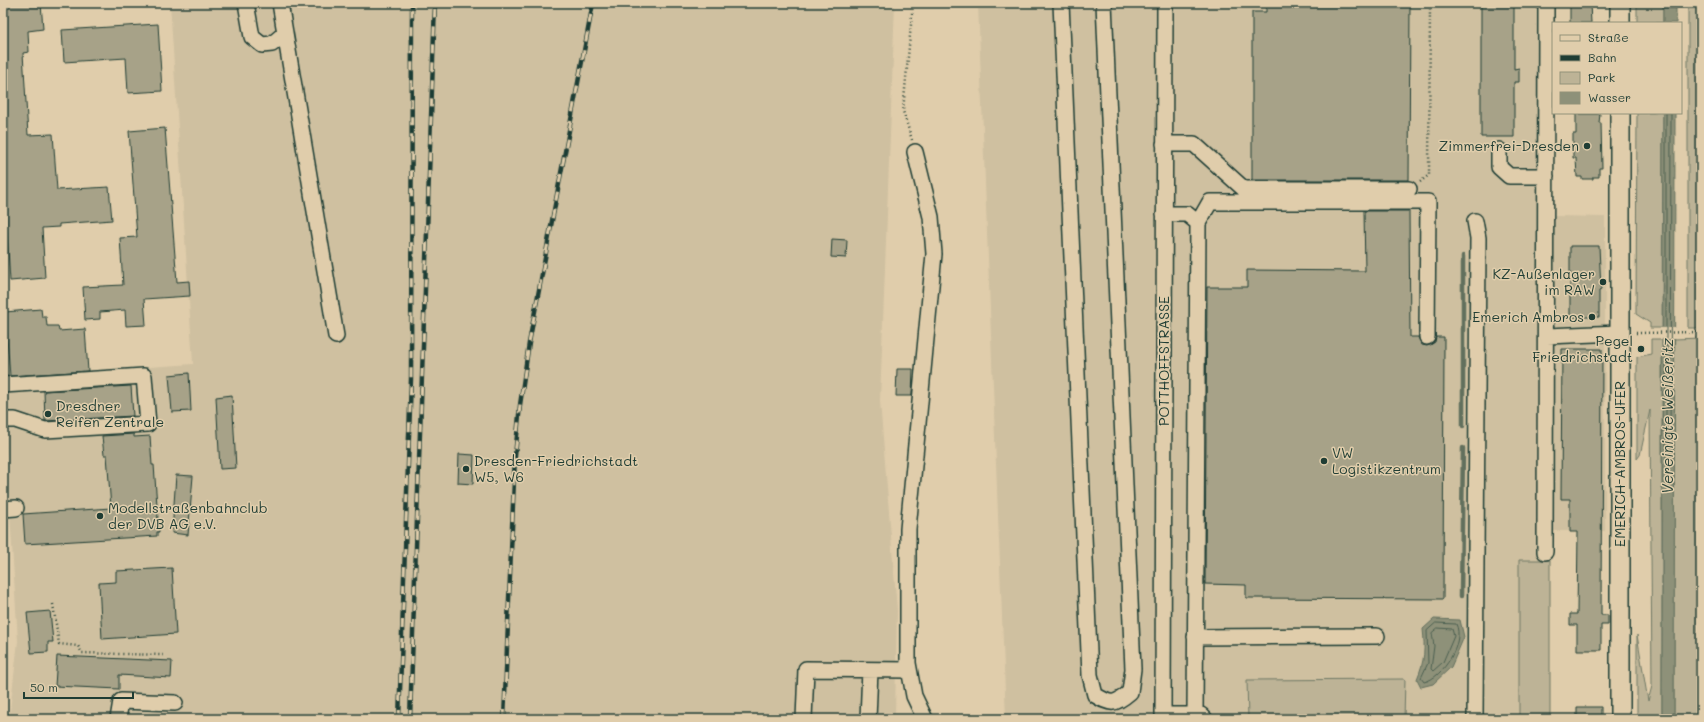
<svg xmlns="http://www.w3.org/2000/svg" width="1704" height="722" font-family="Mali,sans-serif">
<rect width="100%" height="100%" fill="#e0cdab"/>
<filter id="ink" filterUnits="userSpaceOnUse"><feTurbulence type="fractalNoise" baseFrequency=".025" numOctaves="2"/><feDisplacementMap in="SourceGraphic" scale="8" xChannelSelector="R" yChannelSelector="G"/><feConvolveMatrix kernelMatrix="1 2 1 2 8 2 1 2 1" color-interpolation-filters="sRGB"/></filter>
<g filter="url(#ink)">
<path fill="#cfc0a0" d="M170,3H895L880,401L897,610L895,719H9L18,641L3,402V377L193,364Z
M978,3H1555V23H1553L1554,216L1605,217V531H1551L1550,560H1519V719H1006Z"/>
<path fill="#bdb396" stroke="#6e7865" d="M1637,3H1663V23H1637Z
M1688,3H1701V328H1688Z
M1637,113H1663L1662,328H1650V323L1636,314Z
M1701,338L1698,719H1674V339Z
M1651,339H1662V719H1637V635L1648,701L1652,686L1650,410L1640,455L1637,459V357L1651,354Z
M1519,560H1550V719H1519Z
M1405,679L1404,719H1248L1247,680Z"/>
<path fill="#8e9179" stroke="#626f5d" d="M1663,3H1676V23H1663Z
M1663,113H1675L1674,719H1662Z
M1434,619L1460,620L1464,637L1451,667L1433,684L1421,687L1417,679C1425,660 1425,649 1423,629Z"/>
<path fill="#e0cdab" d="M1660,328H1676V339H1660Z"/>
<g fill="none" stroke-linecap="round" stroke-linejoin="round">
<path stroke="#4b5f50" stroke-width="1" d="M1666,113V462L1668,464L1670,462L1671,113
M1436,623L1456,624C1465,642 1443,678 1424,682L1421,678L1428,663L1427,631Z
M1438,628L1452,629L1454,636L1443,662L1433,671L1431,669L1434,646L1432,633Z"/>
<path stroke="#626f5d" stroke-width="4.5" d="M1463,256V426
M1461,596L1463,448"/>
</g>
<path fill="#a7a288" stroke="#1f3d34" d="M3,3H41L43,29L28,31L29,52L23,53L28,135L53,134L57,190L109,187L112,220L59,224V227L42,228L45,278L10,281L3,171Z
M1266,3H1410L1409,180H1252V12H1266Z
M1481,3H1514V69L1519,68V82H1514V137H1481Z
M1570,3H1590L1591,23H1570Z
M158,24L162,91L128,93L126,58L64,62L62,30Z
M1576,114H1600L1599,123H1601L1602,168H1599V177H1593V179H1582V177H1577L1576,158H1573V134H1576Z
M165,128L177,282L189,281L190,296L144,299L146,325L126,326L125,310L100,312V319L85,320L83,287L123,285L120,238L137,237L129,131Z
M1364,211H1409L1410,337H1418L1422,345L1427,346L1435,342L1436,337H1444L1443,599L1246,598V585L1205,584L1207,287H1247V270L1365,271Z
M832,239L847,240L846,258L831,257Z
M1570,246H1599L1601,290L1599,291V317H1570Z
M41,309L42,317H46L47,326H58L59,331L85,329L88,371L10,376L5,312Z
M1562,349H1602L1601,615H1608V625H1601V650H1577V625H1570V614H1577L1578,532H1570V499H1561Z
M897,369H913L912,396H896Z
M189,373L191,411L172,412L169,375Z
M131,386L133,416L45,421L44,391Z
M232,395L236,468L220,469L216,397Z
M134,434V437L150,436L152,465H154L159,532H157V536L25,544L23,514L111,508L107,455H104L102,436Z
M459,454L474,455L473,484L458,483Z
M176,475L193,476L188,535L172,533Z
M172,568L176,634L102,639L99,583L116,582V571Z
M50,611L53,642H48V652L31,653L27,613Z
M57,656L172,661L171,678L119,675V689L55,686Z
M1577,707H1601V719H1577Z"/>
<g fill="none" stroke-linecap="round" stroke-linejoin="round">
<g stroke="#1f3d34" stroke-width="18">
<path id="minor" d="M246,3L252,37L262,45L272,44L285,33
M280,3L336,336
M1061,3L1090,675L1095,695C1111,705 1115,705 1130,692L1133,669L1104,3
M1164,144H1194L1244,189H1409
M1499,150V167L1509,176H1546
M915,152L931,217L934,254L908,529V663L914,696L925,719
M1164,214H1187L1198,223L1195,715
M1475,221L1478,238L1475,719
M1198,223L1210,202H1428L1427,337
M1547,336L1619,333
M3,385L144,376L148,424L45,430L15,420H3
M3,509L16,508
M1545,552L1546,3
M1195,637L1377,636
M1163,715H1201L1205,719
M118,719L121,701L175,703
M804,719L806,669L909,670
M868,719L870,670
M1163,719L1165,3"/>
</g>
<g stroke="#1f3d34" stroke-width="22">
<path id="major" d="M1620,23V3
M1620,113V719"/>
</g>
<path stroke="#1f3d34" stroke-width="2.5" stroke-dasharray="1 3" stroke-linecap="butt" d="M912,140L903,111L913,3
M1420,182L1429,175L1430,3
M1636,333L1701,332
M53,604L59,644L78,646L82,653L163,655"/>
<use href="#minor" stroke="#e0cdab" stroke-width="15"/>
<use href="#major" stroke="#e0cdab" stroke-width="19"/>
<g stroke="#1f3d34" stroke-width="4.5">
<path id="rail" d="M399,719L411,379L412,3
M410,719L435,3
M504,719L515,456L520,405L529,343L593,3"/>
</g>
<use href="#rail" stroke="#e0cdab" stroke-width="3" stroke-dasharray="9" stroke-linecap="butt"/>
</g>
</g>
<g fill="#1f3d34" stroke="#e0cdab" stroke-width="1.5">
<circle cx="1587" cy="146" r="4"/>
<circle cx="1603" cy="282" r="4"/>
<circle cx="1592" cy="317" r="4"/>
<circle cx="1641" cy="349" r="4"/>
<circle cx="48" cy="414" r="4"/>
<circle cx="1324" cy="461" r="4"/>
<circle cx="466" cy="469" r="4"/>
<circle cx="100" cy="516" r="4"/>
</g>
<g text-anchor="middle" stroke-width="3" stroke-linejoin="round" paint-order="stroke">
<g font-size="14" fill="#1f3d34" stroke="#e0cdab" text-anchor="end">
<text x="1579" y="151">Zimmerfrei-Dresden</text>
<text x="1595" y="279">KZ-Außenlager<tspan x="1595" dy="16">im RAW</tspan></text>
<text x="1584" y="322">Emerich Ambros</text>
<text x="1633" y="346">Pegel<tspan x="1633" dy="16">Friedrichstadt</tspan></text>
<text x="56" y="411" text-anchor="start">Dresdner<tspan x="56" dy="16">Reifen Zentrale</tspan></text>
<text x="1332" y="458" text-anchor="start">VW<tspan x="1332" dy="16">Logistikzentrum</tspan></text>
<text x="474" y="466" text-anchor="start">Dresden-Friedrichstadt<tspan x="474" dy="16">W5, W6</tspan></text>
<text x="108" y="513" text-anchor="start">Modellstraßenbahnclub<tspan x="108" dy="16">der DVB AG e.V.</tspan></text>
</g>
<g font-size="14" fill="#1f3d34" stroke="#e0cdab">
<text transform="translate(1164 361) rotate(-90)" y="5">POTTHOFFSTRASSE</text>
<text transform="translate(1620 464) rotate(-90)" y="5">EMERICH-AMBROS-UFER</text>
</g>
<g font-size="15" font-style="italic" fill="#2a453b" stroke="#e0cdab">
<text transform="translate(1668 416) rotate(-90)" y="5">Vereinigte Weißeritz</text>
</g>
</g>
<rect width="1704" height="722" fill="none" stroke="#e0cdab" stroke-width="16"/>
<rect x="8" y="8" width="1688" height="706" fill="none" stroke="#1f3d34" stroke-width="1.5" filter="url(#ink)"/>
<rect x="1552" y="22" width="130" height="92" fill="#e0cdab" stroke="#93937b"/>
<rect x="1560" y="35" width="20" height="6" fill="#e0cdab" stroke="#93937b"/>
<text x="1588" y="42" font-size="12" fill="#1f3d34">Straße</text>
<rect x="1560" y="55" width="20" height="6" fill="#1f3d34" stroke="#93937b"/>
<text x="1588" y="62" font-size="12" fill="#1f3d34">Bahn</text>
<rect x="1560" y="72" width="20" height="12" fill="#bdb396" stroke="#93937b"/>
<text x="1588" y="82" font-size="12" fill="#1f3d34">Park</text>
<rect x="1560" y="92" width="20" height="12" fill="#8e9179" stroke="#93937b"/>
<text x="1588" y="102" font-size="12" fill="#1f3d34">Wasser</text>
<path d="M24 692v6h109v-6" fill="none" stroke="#1f3d34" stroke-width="2"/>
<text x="30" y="692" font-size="12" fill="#1f3d34" stroke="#e0cdab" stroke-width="3" paint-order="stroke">50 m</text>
</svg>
